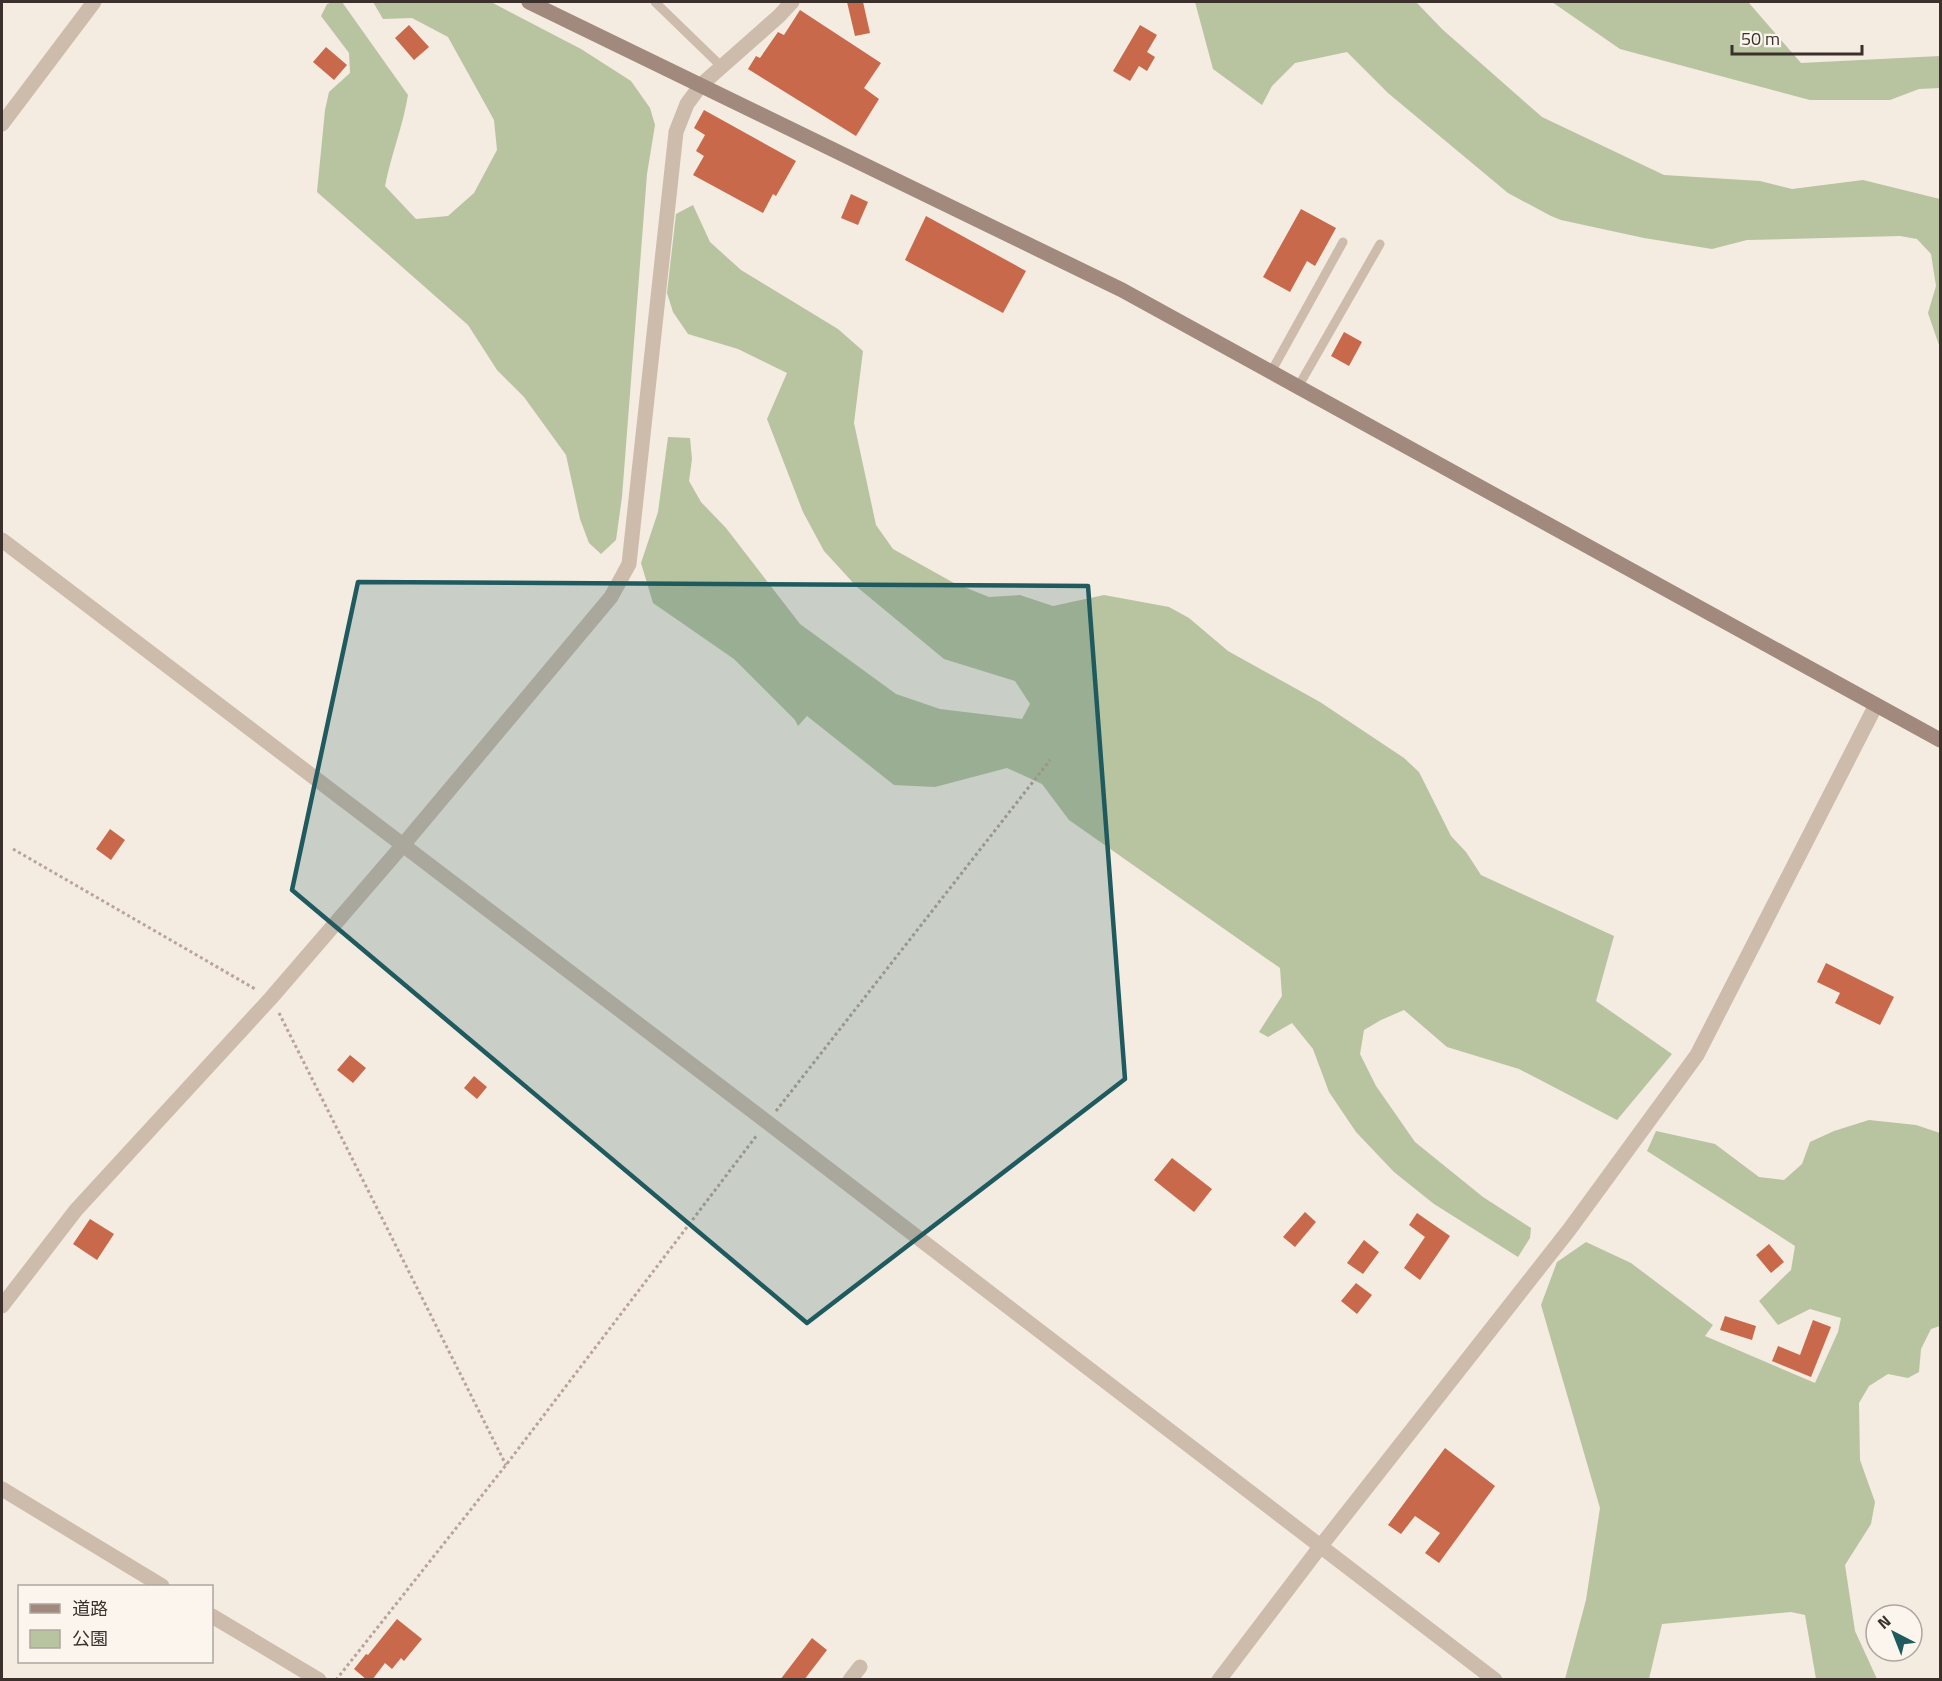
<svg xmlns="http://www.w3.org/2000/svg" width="1942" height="1681" font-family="'Titillium Web','Noto Sans JP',sans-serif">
<rect width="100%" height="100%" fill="#f4ebe1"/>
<path fill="#b8c4a0" d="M333,2H342L408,95C403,126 391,155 385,186L416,219L448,216L474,193L497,150L494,120L448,37L412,18L383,19L373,2H491L581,49L631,81L650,108L655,125L647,174L622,497L616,540L601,554L589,543L580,519L566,455L524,397L497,370L468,325L317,192L325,110L329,92L350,73L349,53L321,16L327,4Z
M1195,2H1416L1442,29L1542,117L1664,175L1760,181L1792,189L1863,180L1940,199V348L1928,313L1936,286L1931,254L1917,239L1900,236L1747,240L1712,249L1644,238L1561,220L1551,216L1508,193L1388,93L1347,52L1295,63L1272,86L1262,105L1213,69Z
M1552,2L1749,3L1801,63L1940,56V88L1919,89L1890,100H1810L1620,49Z
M693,205L710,242L741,270L838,329L863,351L854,423L876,525L893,549L954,583L989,597L1020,595L1053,606L1104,595L1169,607L1189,618L1228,651L1320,702L1404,758L1419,772L1451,836L1466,852L1481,875L1614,936L1596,1001L1672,1054L1617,1120L1519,1069L1447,1047L1404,1010L1381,1020L1364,1030L1360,1054L1376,1086L1415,1142L1483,1197L1531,1228L1530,1238L1518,1257L1434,1204L1394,1172L1356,1132L1329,1092L1313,1049L1292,1023L1268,1037L1259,1032L1282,996L1280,968L1069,820L1042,784L1007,768L935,787L894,785L807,716L798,726L795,720L734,659L653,603L641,563L658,512L668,437L690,438L692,459L689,481L701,502L726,528L800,624L896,694L940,709L1022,719L1030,704L1015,681L944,659L857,587L824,551L803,512L767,419L787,373L738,349L688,334L673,312L667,293L676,214Z
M1869,1120L1916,1125L1940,1133V1326L1931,1329L1921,1349L1919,1372L1908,1378L1888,1374L1869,1386L1859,1403L1860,1460L1875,1502L1871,1524L1845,1565L1855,1631L1877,1679H1816L1805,1615L1791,1612L1662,1624L1649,1679H1565L1586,1600L1600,1508L1541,1305L1557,1262L1586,1242L1631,1263L1713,1325L1705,1336L1815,1383L1838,1332L1841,1318L1810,1309L1778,1325L1759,1301L1791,1270L1795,1246L1647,1151L1656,1131L1715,1144L1759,1177L1784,1180L1802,1164L1810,1142L1834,1131Z"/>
<path fill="#c8694b" d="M847,2H863L870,33L855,36Z
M800,10L881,63L864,88L879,99L856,136L748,69L756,56L760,58L778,32L784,35Z
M409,25L429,47L414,60L395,38Z
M1140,25L1157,35L1147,52L1155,57L1147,71L1139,66L1130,81L1113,71Z
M326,47L347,65L334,80L313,62Z
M704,110L796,161L776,196L773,194L763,213L693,175L704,156L696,151L705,135L694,128Z
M851,194L868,202L858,225L841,218Z
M1301,209L1336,228L1315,266L1307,261L1290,292L1263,277Z
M926,216L1026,271L1003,313L905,260Z
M1344,332L1362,342L1349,366L1331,356Z
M110,829L125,840L111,860L96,849Z
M1826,963L1894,997L1880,1025L1835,1003L1840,993L1817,982Z
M350,1055L366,1068L353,1083L337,1070Z
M474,1076L487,1087L477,1099L464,1088Z
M1172,1158L1212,1189L1194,1212L1154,1180Z
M1305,1212L1316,1222L1295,1247L1283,1237Z
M1417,1213L1450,1236L1420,1280L1404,1268L1425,1237L1409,1225Z
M90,1219L114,1234L97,1260L73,1244Z
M1364,1240L1379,1252L1363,1274L1347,1263Z
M1769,1244L1784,1262L1771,1273L1756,1255Z
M1356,1283L1372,1295L1357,1314L1341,1301Z
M1725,1316L1756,1326L1752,1340L1720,1330Z
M1813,1320L1831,1327L1811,1377L1772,1361L1778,1346L1800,1355Z
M1445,1448L1495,1486L1439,1563L1425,1553L1440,1533L1415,1516L1401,1534L1388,1525Z
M397,1619L422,1639L404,1661L401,1658L392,1669L385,1663L372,1680H367L354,1669L366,1654L368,1655Z
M812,1638L827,1650L804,1680H780Z"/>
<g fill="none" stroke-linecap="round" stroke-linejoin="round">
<path stroke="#b9a596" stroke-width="3" stroke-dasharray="3 3" stroke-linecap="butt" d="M13,849L257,990
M279,1013L506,1465
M776,1111L1050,760
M336,1680L506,1465L757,1135"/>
<path stroke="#cdbbac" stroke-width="9" d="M655,2L721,66
M1271,372L1343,242
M1298,387L1380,244"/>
<path stroke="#cdbbac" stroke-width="15" d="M2,124L94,2
M2,540L767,1122L1495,1680
M2,1306L76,1210L271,998L403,845L611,597L629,564L676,132L687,104L701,85L779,16L792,2
M2,1489L162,1586
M212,1616L319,1680
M850,1680L860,1667
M1219,1680L1320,1547L1569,1230L1697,1055L1876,705"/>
<path stroke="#a18a7d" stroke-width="15" d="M529,2L1122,290L1940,740"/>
</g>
<path fill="#1f5a5e" fill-opacity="0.2" stroke="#1f5a5e" stroke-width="4.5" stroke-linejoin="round" d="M358,582L1088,586L1125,1079L807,1323L292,890Z"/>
<rect width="1942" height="1681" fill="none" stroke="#3b302b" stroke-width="6"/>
<rect x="18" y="1585" width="195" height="78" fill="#fbf5ee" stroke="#aea6a0" stroke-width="1.5"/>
<rect x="30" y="1604" width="30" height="9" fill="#a18a7d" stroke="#aea6a0" stroke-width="1.5"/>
<text x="72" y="1615" font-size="18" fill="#3b302b">道路</text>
<rect x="30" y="1630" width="30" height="18" fill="#b8c4a0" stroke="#aea6a0" stroke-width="1.5"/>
<text x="72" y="1645" font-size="18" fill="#3b302b">公園</text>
<g transform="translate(1894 1633) rotate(318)"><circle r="28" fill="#fbf5ee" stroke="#aea6a0" stroke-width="1.5"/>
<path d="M0-4.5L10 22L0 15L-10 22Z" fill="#1f5a5e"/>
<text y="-9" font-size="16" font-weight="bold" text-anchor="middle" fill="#3b302b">N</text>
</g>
<path d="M1732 45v9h130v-9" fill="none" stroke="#3b302b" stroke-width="3"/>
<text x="1741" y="45" font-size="18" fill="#3b302b" stroke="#fbf5ee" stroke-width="4.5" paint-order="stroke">50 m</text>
</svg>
